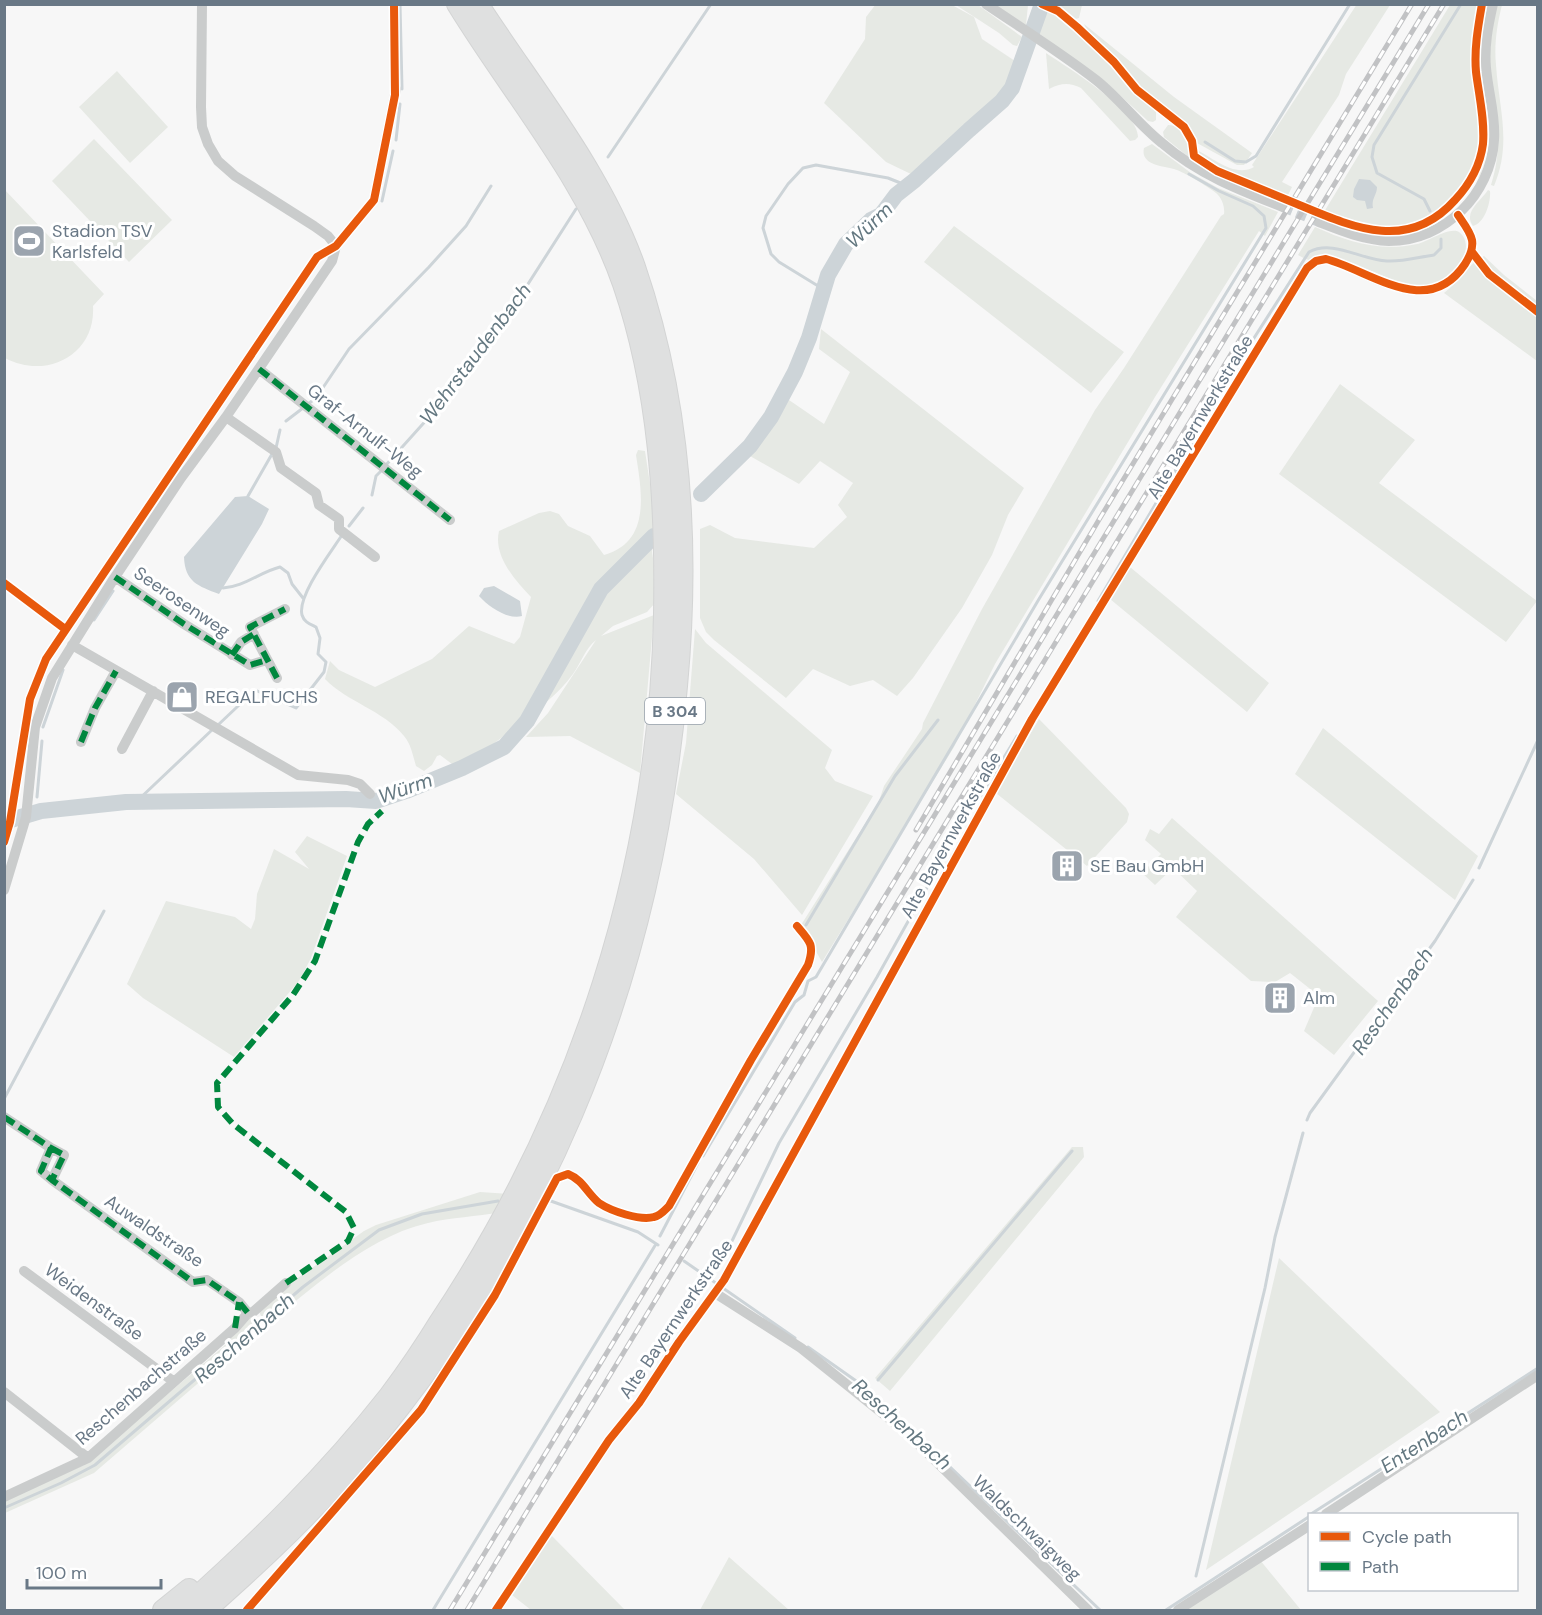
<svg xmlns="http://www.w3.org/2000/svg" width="1542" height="1615" font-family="'DM Sans',sans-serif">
<rect width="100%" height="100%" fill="#f7f7f7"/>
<path fill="#e6e9e4" d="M876,4L952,5L974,17L982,39L1015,61L1007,86L987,108L913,175L886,162L824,103L865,39L866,17Z
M1357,4L1390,5L1346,74L1339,95L1282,182L1292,187L1287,197C1266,189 1205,170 1195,152L1197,150C1213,158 1235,178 1254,167L1252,165Z
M956,5H978L1022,37L1017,46L1013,45L999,33Z
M994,5H1028L1026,25Z
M1050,5H1082L1079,18L1072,20Z
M1450,5H1480C1476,27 1472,49 1474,73C1477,95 1483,118 1481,141C1479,164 1470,182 1454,198C1411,241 1376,232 1324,212Z
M1484,5H1488C1487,37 1486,69 1486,102C1487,134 1492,146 1479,178L1476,175C1493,138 1480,103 1478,65C1477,44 1480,24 1484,5Z
M1497,5H1502C1497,24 1494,45 1496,65C1499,109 1512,143 1494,186L1491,185C1505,142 1494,108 1490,65C1489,44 1493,24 1497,5Z
M1034,6C1079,17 1121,81 1156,112V120L1153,122L1148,121L1110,86L1029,26Z
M1084,24L1174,97L1252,153L1244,165H1237L1197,143L1185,123L1174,113L1166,107L1158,105L1142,92L1114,59L1089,35Z
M1046,53C1067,67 1139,111 1138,137L1135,140L1130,141L1081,88C1069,82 1061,83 1049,89Z
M117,71L168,127L130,163L79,107Z
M1168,125C1187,125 1187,152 1197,164L1164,137L1163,132Z
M94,139L172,220L129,262L52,181Z
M1152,144L1191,173L1218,188L1278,212L1265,236L1259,231L1155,397L995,664L954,747L822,962L801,925L870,816L879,801L884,786L922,729L923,723L982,609L1095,410L1124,368L1221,216L1224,214C1225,207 1222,198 1216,193C1207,186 1184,172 1174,169C1163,166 1140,165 1144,148Z
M4,189L104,294L93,306C96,355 46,380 5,358Z
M1488,190L1490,191C1491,202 1485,223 1473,226C1463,212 1480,202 1488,190Z
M954,226L1124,352L1091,393L924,262Z
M1315,227C1349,242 1379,252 1417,244C1427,242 1450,226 1459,232C1466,237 1467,246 1465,253C1461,263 1454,270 1446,277C1419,299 1387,275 1360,267C1337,261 1320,268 1298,255Z
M1484,256L1504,275L1537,301V361L1444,293C1459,282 1468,264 1484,256Z
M821,329L1024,488L1008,515L992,555L962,608L913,678L897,696L873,680L850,686L813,669L786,698L714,640L706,632L700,618V529L710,525L735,538L814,548L847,517L838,505L853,483L820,461L799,484L750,456L789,400L824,424L850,372L819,349Z
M1340,384L1415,440L1379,483L1537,601L1506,642L1279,474Z
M638,450L645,451L655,517L652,552L658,590L655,603L647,612L613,626L601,636L654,615L640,773L570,736L526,737L548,713L596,640C585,649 581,663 573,674C558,695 538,709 518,724C498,740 478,760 452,764L440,755L437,756L432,765L424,771L416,766C413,756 411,744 404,736C383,710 347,702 325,679L330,661L339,670L375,687L432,659L469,626L514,644L520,637L531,597C515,580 493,556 499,531L539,513L550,511L559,514L568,526L590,536L604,555C651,542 642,493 636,455Z
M1130,567L1269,683L1247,712L1110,599Z
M695,629L706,643L832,750L825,768L835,781L873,796L802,915L754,859L676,794L686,743Z
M1039,719L1126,808L1129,814L1127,822L1087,866L996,793Z
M1323,728L1478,856L1455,900L1295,774Z
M1172,818L1378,1001L1334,1055L1304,1031L1319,996L1290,973L1275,982L1251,981L1176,917L1197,891L1173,868L1155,885L1142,873L1161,854L1145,840L1150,829L1159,834Z
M307,836L347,856L311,958L299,981L234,1057L143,998L127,984L166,901L235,917L251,929L255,919L257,894L274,849L309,869L295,852Z
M1072,1147H1083L1084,1157L890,1391L875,1378Z
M480,1192L510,1194L500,1212C477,1217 451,1217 428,1223C367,1237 314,1287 266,1325L258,1310L295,1280L364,1231L376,1225Z
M1279,1258L1440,1412L1206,1570Z
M252,1315L261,1329L94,1473L5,1513L4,1500L84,1465L223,1347Z
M551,1535L625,1610H531L512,1595Z
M729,1557L789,1610H700Z
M1260,1560L1301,1610H1185Z"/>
<path fill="#cdd4d8" d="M1359,179L1370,180L1377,187C1377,195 1371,199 1373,208L1367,209L1365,201L1357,200L1353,197L1354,189Z
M248,496L269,509L262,524L219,594C198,586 185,582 184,557L235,497Z
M494,586L520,601L522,616C508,620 489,607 479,596L484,588Z"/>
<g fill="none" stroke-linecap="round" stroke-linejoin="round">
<path stroke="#cdd4d8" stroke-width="3" d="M400,4L402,89
M396,140L400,104
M1205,142L1235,161L1246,162L1256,156L1350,4
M608,157L711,4
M382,201L393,151
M1430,211L1424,199L1377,173L1372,157L1374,145L1461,4
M823,289L779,262L771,254L763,228L766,216L788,184L803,168L816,165L888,178L908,186
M308,404L316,398L349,349L429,267L466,226L491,186
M286,421L303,408
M276,448L280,430
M386,465L430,416L505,320L576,209
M372,495L376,476L382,470
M248,496L272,454
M349,526L363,508
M223,588C244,587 260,572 280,567L288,573L292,584L303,598
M1098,601L1254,338L1309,252C1333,239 1361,260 1387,261C1402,262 1419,257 1434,255L1441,248V239
M94,620L113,591
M218,725L255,690L296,708L324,672L326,662L318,654L320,638L316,627C310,624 304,622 302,615C297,596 331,552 342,535
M43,727L63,670
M37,797L42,741
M136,802L213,729
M33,813L34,809
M1479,868L1538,740
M806,925L895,776L938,720
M4,1099L104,911
M1307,1120L1310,1113L1435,941L1473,880
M703,1156L795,1002L804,995L808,981L816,977L1039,599L1266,228L1264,216L1253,206L1219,191L1189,174
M548,1200L638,1232L658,1245
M660,1236L698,1163
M684,1261L795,1338
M720,1266L779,1143L877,977L953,841L1017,736
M808,1347L869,1390L908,1427
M878,1380L1072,1151
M928,1446L1100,1610
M4,1508L61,1483L95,1465L303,1287L379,1230L422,1214L498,1201
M1311,1514L1538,1368
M1196,1576L1265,1288L1275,1237L1303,1133
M433,1610L656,1244
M1166,1610L1310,1516"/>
<path stroke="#cdd4d8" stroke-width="16" d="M701,494L750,446L771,417L795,372L809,338L828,275L846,244L871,220L881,215L896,195L915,180L969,130L1002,101L1012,88L1042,4
M4,822L41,811L126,802L346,799L376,801L406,791L462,768L504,747L527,721L601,589L654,536"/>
<path stroke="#ccd1d5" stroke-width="10" stroke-dasharray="10 5" stroke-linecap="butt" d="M1283,207L1319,222"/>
<g stroke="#d3d4d4" stroke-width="22">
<path id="highway" d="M163,1610L189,1589
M182,1610C256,1544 327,1475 389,1396C407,1372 424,1347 440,1321C580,1111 659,868 664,615C666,504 659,389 623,284C587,180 514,97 457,4
M206,1610C251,1570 295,1530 335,1485C538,1258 651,989 677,686C690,546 681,401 635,267C601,171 533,89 478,4"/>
</g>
<path stroke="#cacccc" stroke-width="10" d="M986,4C1023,29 1061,53 1096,80C1120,99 1138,124 1162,143C1198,174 1239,190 1283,207
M1319,222C1342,231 1364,240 1389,241C1445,241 1491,194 1494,140C1496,116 1488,92 1486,68C1484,46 1488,26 1493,4
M336,246L374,200L396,89
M259,369L450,520
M226,417L276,452L281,468L316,493L319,505L339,519V529L375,557
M115,577L184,624L250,665L267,660
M72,645L298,775L348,780L360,784L370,794
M232,655L241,642L254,634
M277,678L250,627L285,609
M81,742L95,708L116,671
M122,749L153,691
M4,890L26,817L35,727L52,678L113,580L181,478L226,417L332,261L336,246L328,236L314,226L235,176L218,161L208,144L202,127L201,107L202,4
M4,1117L51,1148L41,1171L52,1180L193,1282L207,1280L239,1302L248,1313
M51,1148L64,1155L52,1180
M24,1271L173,1381
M715,1293L801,1348L906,1432L1088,1610
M4,1392L88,1458
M4,1497L88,1458L235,1328L248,1313L253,1312L286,1283
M1326,1514L1538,1375
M496,1610L609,1440L639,1403L679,1342L724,1280L1032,719L1307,268L1316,261L1326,259C1371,271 1428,320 1465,264C1479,242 1471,234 1458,215
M1178,1610L1310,1525"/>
<use href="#highway" stroke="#dfe0e0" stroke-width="20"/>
<g stroke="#c1c2c4" stroke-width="5">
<path id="rail" d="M916,830L1100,518L1412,4
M450,1610L1429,4
M467,1610L1444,4"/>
</g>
<use href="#rail" stroke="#fff" stroke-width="3" stroke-dasharray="9" stroke-linecap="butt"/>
<path stroke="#00873e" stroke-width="6" stroke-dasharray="12 6" stroke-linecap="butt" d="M259,369L450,520
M115,577L184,624L250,665L267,660
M232,655L241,642L254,634
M277,678L250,627L285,609
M81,742L95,708L116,671
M4,1117L51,1148L41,1171L52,1180L193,1282L207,1280L239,1302L248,1313
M51,1148L64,1155L52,1180
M286,1283L348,1241L354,1228L346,1212L233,1124L218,1107L217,1083L293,995L315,961L358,842L368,824L382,811
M235,1328L239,1302"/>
<g stroke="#fff" stroke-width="11">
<path id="cycleway" d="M1042,4L1058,11L1077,27L1114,62L1137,90L1184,127L1192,141L1194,156L1217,171C1244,182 1270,193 1297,204C1352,227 1408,253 1455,200C1470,184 1480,167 1483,144C1485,120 1479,96 1476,72C1474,49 1478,27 1482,4
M1472,252L1489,274L1538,312
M4,583L65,629
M4,842L10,822L30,699L46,659L317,257L336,246L374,200L395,95L394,4
M247,1610L421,1410L495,1295L557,1178L568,1174C583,1180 587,1193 599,1203C611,1211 640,1221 654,1217C660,1216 665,1210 669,1206L751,1060L808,965C815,945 810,941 797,926
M496,1610L609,1440L639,1403L679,1342L724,1280L1032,719L1307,268L1316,261L1326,259C1371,271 1428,320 1465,264C1479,242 1471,234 1458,215"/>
</g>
<use href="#cycleway" stroke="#e8590c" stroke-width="8"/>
</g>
<defs>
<g id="stadium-square" transform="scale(1.725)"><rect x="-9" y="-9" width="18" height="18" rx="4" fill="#9ba4ae" stroke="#fff"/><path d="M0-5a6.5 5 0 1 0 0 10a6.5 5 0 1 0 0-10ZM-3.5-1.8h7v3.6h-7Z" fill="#fff"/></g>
<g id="shop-square" transform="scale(1.725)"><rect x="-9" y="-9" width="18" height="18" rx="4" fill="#9ba4ae" stroke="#fff"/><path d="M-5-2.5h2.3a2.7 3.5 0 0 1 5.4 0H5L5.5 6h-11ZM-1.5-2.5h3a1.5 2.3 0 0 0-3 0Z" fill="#fff"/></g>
<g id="building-square" transform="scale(1.725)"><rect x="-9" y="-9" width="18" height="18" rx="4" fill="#9ba4ae" stroke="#fff"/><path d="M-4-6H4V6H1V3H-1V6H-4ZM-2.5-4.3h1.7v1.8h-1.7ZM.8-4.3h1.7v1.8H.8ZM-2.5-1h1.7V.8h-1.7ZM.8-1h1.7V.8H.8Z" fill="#fff"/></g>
</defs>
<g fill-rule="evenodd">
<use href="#stadium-square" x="29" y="241"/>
<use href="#shop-square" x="182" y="697"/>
<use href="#building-square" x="1067" y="866"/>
<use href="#building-square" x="1280" y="998"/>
</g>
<g text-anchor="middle" stroke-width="6" stroke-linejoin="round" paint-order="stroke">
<rect fill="#fff" stroke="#96a0aa" stroke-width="1.5" x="645" y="698" width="60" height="26" rx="4.5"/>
<g font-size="16" font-weight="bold" fill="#697886">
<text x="675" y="717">B 304</text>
</g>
<g font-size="18" fill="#697886" stroke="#fff" text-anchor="start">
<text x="52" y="237">Stadion TSV<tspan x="52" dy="21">Karlsfeld</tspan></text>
<text x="205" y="703">REGALFUCHS</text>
<text x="1090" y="872">SE Bau GmbH</text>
<text x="1303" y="1004">Alm</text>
</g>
<g font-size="18" fill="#697886" stroke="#fff">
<text transform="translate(1200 417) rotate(-59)" y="6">Alte Bayernwerkstraße</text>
<text transform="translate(365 431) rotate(38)" y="6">Graf-Arnulf-Weg</text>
<text transform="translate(182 602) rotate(34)" y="6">Seerosenweg</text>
<text transform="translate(951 835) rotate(-61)" y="6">Alte Bayernwerkstraße</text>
<text transform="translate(154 1231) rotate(34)" y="6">Auwaldstraße</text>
<text transform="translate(94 1302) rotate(36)" y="6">Weidenstraße</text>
<text transform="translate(676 1319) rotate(-56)" y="6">Alte Bayernwerkstraße</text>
<text transform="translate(141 1387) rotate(-41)" y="6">Reschenbachstraße</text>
<text transform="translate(1027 1528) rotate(44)" y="6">Waldschwaigweg</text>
</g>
<g font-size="20" font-style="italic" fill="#647881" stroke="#fff">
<text transform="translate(869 225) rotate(-44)" y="7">Würm</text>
<text transform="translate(475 354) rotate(-53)" y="7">Wehrstaudenbach</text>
<text transform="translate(405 788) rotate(-19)" y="7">Würm</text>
<text transform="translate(1392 1001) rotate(-55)" y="7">Reschenbach</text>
<text transform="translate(244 1338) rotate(-41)" y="7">Reschenbach</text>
<text transform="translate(902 1424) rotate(42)" y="7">Reschenbach</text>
<text transform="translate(1424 1441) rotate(-33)" y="7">Entenbach</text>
</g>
</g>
<rect width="1542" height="1615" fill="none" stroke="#697886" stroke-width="12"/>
<rect x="1308" y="1513" width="210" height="78" fill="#ffffff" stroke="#c3c9cf" stroke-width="1.5"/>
<rect x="1320" y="1532" width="30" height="9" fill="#e8590c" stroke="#c3c9cf" stroke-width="1.5"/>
<text x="1362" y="1543" font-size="18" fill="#697886">Cycle path</text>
<rect x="1320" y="1562" width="30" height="9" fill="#00873e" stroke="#c3c9cf" stroke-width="1.5"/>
<text x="1362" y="1573" font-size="18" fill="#697886">Path</text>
<path d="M27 1579v9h134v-9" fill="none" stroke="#697886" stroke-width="3"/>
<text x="36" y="1579" font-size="18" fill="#697886" stroke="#ffffff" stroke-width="4.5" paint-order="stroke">100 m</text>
</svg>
